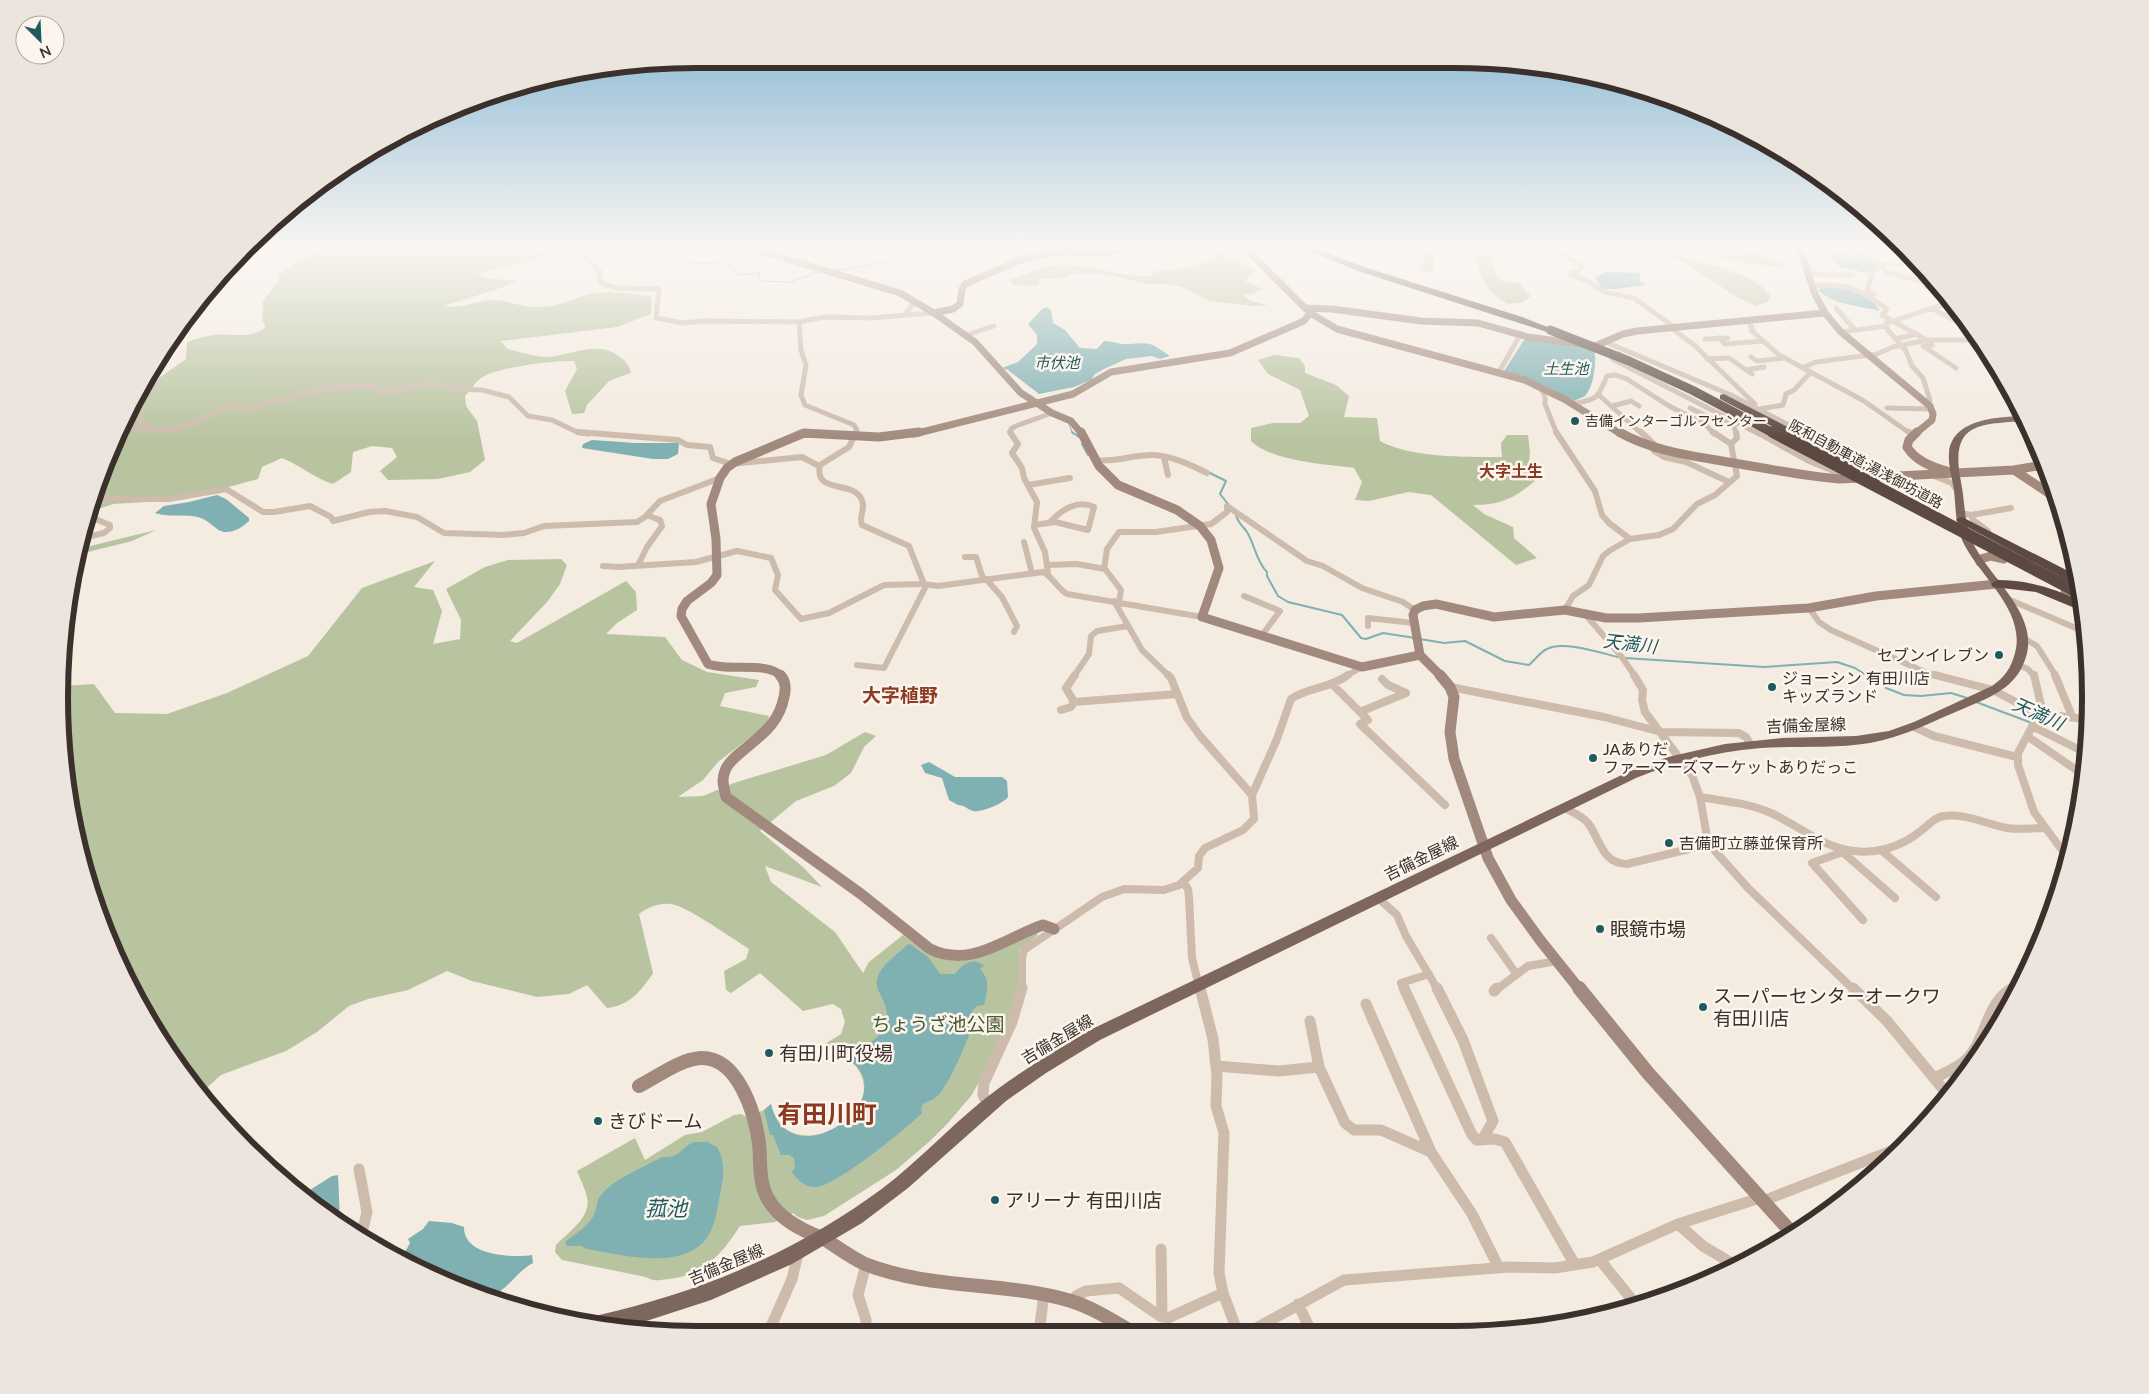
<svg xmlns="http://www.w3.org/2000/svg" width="2149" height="1394" font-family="Lato,'Noto Sans JP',sans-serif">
<rect width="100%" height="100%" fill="#f4ebe1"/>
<path fill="#b8c4a0" d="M327,245H520L548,252L543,257L479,274C489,283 504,277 517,281L501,288L443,306C464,309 473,301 491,300C508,300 523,308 540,307C560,307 577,296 596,293C615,291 633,294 652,297L651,314L617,327L501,341L507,349C517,351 540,358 549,357C571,355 597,341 617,355C625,361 629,363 631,373L609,381L587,405L584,413L572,414L565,391L577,369L574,361C555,360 497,367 481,378C475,382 470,391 465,396L466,406L477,421L485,460L470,472L438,479L388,480L380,471L397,457L392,448L372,446L353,452L351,472L333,484C314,478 300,465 282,458L262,467L258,479L180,500L113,504L89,512L93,492L126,417L130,416L156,380L186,359L187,342C196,339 205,336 214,335C232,333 250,340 266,327L262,321L263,302L278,280L279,273Z
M1451,245L1494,246L1490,258C1498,277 1496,282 1518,283L1531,296L1523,302L1508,304C1497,298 1489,291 1483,280C1479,272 1478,260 1473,253C1465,242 1446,251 1436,255L1432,272L1419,271L1424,259L1422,252Z
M1657,245H1731L1777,261L1785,267L1749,264L1700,252L1682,250L1677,255C1706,266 1752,269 1771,297L1767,302L1756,306L1739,298L1686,264L1669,256L1666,249Z
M1220,253L1256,271L1245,281L1262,289L1252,294L1243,295L1250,301L1268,305L1253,306L1210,301L1182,287L1169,284H1149L1098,273L1075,274L1063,278L1039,279L1038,286L1013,285L1009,280C1026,276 1038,267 1056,265C1089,263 1120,278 1152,276L1155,271C1181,269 1198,269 1220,253Z
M1274,355L1299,358L1305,366V373L1336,385L1349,396L1344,417L1377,418L1380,441C1411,458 1466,457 1502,457L1501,443L1507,435H1528L1530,452L1528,472L1535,481C1513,499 1501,505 1473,505L1484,514L1513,527L1514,538L1537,558L1516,565L1431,495L1408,492L1369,501L1355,500L1362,482L1354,468C1325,464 1273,462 1251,441V428L1273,423H1300L1309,416L1300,390L1268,374L1258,360Z
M156,530L132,541L80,554L82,548Z
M561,559L567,565L560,584L548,601L510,641L517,643L626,581L636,592L637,610L617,623L606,634L665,637L682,660L707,672L759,680L756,687L725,693L720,706L769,716L766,725L718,762L703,780L678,797L703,796L734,783L826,755L865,732L876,736L864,747L851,773L834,786L796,801L760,831L804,868L822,887L765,866L771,882L835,932L863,973L869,962L903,935C922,948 938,962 962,961L1036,932L1038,935L1019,950L1020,972L1015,1003L981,1079L971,1096L947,1124L930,1141L896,1170L824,1216L807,1220L798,1217L793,1213L775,1222L740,1226C722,1254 703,1276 668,1279C659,1280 654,1282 646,1277L562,1260L555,1252L556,1245C568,1232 592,1217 587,1197C585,1188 580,1179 577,1171L635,1138L645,1160L685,1135L702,1132L734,1115L741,1114L747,1117L764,1110L771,1104C785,1168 882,1122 861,1075C856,1063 847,1057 835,1055L838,1047L826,1048L825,1044L841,1034L845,1022L841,1009L833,1004L803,1011L760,973L731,993L726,990L724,971L746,959L749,949C733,939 687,906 671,904C659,903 648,907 639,914L653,973C642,990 629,1006 607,1008L587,985L569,994L537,997L472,981L447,971L408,990L368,999L349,1006L317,1032L286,1051L221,1075L202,1092L166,1051L107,942L80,862L60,739V686L94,684L115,713L167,714L227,693L308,656L362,588L435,561L414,587L433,590L442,611L433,644L460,639L461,620L446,589L485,567L508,560Z"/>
<path fill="#7fb0b2" d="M1831,253L1859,256L1863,260L1867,259L1876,264L1874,271L1867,273L1840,267L1827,254Z
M1605,272L1641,273L1639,280L1646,285L1616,289H1601L1595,277Z
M1823,287C1844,287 1869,291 1880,311C1861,306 1833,305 1818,290Z
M1047,307L1051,310L1053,323L1065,330L1080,348L1097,349L1104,341C1112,341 1121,345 1129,344C1152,342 1151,343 1170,356L1160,359L1152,356L1126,359L1104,369L1095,374L1091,380L1074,387L1039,394L1008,370L1002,368L1018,362L1037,344V335L1028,324L1042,309Z
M1533,338L1594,349C1597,361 1594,386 1585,396C1582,398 1577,399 1574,401L1545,386L1504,371L1524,340Z
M592,440L635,443H679L678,454L668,459H653L582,448L583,444Z
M217,495L226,499L249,518V521C243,527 233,533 224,532C215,530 210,521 201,518C186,513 170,518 155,513L164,506L189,502Z
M929,762L955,777H1002L1007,781L1008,797C1004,803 981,813 973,811C967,809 964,805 958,805L949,800L942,778L925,773L921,765Z
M910,944L928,957L940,974H955C962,965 973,956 984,966L980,969C991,981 987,990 984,1005L977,1006L972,1011V1017L975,1020C969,1036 948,1090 935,1098C928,1103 919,1101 922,1113C905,1130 838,1184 817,1187C806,1188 798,1181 792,1172L795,1168L794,1158L789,1155H781L773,1135H770L764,1110L771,1104C789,1184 914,1094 843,1056C864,1049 895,1033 885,1005C883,997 875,989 877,980C880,965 897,955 907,945Z
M694,1142H707L717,1147C727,1164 723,1181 719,1199C717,1212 715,1225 708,1236C685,1272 621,1255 587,1249L581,1246H567L565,1242C575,1234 591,1225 595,1212C598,1205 596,1200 602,1194C614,1179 644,1167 662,1157C681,1158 680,1148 694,1142Z
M338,1175L340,1220L339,1222L302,1195L332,1176Z
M429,1221L452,1223L464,1227C463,1256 512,1258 532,1255L533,1263C516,1272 510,1288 491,1296L452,1287L400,1261L410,1243L408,1239L423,1229Z"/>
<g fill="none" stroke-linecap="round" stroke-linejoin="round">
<path stroke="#7fb0b2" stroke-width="1" d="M635,245L649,254H669L691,263L725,264L732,267L740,275L760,273L759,281L790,282L818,272
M1102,245L1103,248L1113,249
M835,271L938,253L963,245
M1068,422L1073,434"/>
<path stroke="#7fb0b2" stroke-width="2" d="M1072,432L1079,437
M1082,444L1088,455
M1210,473L1226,481L1220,494L1228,504
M1236,515C1238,523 1242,525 1247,532C1255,545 1256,561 1267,572V576L1278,596L1288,602L1342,615L1361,638L1366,639L1383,633L1415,638
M1420,639L1444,643L1465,641L1505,661L1529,665C1535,660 1540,652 1547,649C1562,640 1601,653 1618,657
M1625,658L1764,667L1837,662L1855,668L1886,688L1904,695L1921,696L1951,693L1967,698
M1976,702L2032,723"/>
<path stroke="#cdbbac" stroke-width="5" d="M524,245L571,247L579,250L600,272L599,279L603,284L617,288L659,289L656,318L683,323L705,321L799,322L824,317L870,318L934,313
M1002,245L1021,260
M1543,245L1580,264L1583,268L1570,274L1589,282L1604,292L1634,298L1674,327
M1845,245L1877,264L1878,266L1872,274L1867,291L1874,294
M1878,265L1902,263V259L1909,256
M1880,265L1887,272L1931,284L1926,287
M1807,272L1826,275H1853
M1812,286C1846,283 1860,289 1887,309L1882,315L1928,341
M1836,308L1855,330
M1931,308L1970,328
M905,315L915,301
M1748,321L1753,330H1751L1779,355L1864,401L1911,434
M799,322L801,350L806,365L801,395L805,405L854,425L857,430L855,434
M1670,327L1694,345L1755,404
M1841,332L1886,326
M967,335L994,326
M1719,338L1725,344L1763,341
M1705,339L1728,338
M1895,339L1917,334
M1608,343L1731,395L1806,434
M1932,345L1923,346L1956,368
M1619,354L1612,359L1759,434
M1751,357L1757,361L1785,358
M1707,359L1729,358L1752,374
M1804,367L1816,362L1877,354L1893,347L1927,340H1967L1976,337
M1746,370L1764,367
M1499,372L1520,335
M1539,386L1545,396V404L1557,434
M1599,395L1642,434
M136,396L139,395L138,416L143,423L154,430
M1928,403L1930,400L1923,378L1912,366L1906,351L1887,329L1886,323C1909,317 1930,307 1953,303
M1573,404C1598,398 1597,400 1607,376L1616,375L1627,379L1669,406L1705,424L1714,434
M1612,406L1631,401L1639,406
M1690,408L1713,419L1721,418L1727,421
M1887,408L1931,409
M1760,409L1783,405L1786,394L1794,390L1811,372
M122,427L149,430L177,429L194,423L228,406L255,407L323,389L371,385L381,393L426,384L443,385L454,389L482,390L509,397L528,416L552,420L579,433L589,434
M1011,434V429L1016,426L1052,413
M1736,434L1734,426L1736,421"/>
<path stroke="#cdbbac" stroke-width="6" d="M578,432L678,440L687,445L710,447L713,458L731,464L802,457L819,466
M856,432L849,447L820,465C814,494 850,480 861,498C867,508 858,516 862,525L909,546L924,584L938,586L1043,572C1053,577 1057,588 1067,594L1202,617
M1010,432L1018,444L1012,453L1022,468L1024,478L1037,502L1034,528L1045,552L1048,574
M1556,432L1595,491L1602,515L1609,523L1630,539
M1641,432L1657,447
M1713,432L1731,444
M1757,432L1809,461L1846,476
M1803,432L1863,469
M1909,432L1913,435
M1652,446L1654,451L1664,457L1686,462L1729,482
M1164,457L1168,475
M1095,460C1116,463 1134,454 1154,455C1172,456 1191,465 1207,473
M1934,476L1952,483L1958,492
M1028,485L1070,478
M90,504L111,498L169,499L226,489L263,512H274L310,506L331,517L333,521L369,512L385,511L417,517L444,533L503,535L524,533L544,526L637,522L645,517L660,501L720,478
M1960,513L1971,515L1973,520L1988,531
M1971,515L2011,508
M1034,525L1055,522L1088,530L1094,507C1078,499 1061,510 1050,522
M83,538L104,533L110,528V525L88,516
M1024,542L1032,573
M965,557H976L983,579
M638,565L647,547L662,526L660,520L649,516
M1047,565L1077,564L1105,569L1121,590L1119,602
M603,566L618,567L696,562L737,551L771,558L778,575L775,590L801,619L829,613L884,585L924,584
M1104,569L1107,549L1119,532H1156L1211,524L1227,512V506L1307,561L1323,566L1362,588L1403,602L1415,610
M986,579L1002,597L1017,626L1014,632
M1244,596L1280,611L1262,635
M2008,599L2085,632
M1114,601L1142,650L1169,676
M1809,608L1819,622L1831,630L1927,673L1940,676
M1565,610L1573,596L1589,585L1603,556L1609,551L1630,539L1659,535L1673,529L1697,504L1715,495L1737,476L1731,444L1737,438L1736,432
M1585,614L1621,656L1635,676
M1368,626V618L1414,623
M2022,637L2037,646L2056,676
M857,665L884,668L926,586
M2018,665L2028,669L2034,676
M1074,676L1089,654L1091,636L1097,631L1128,626
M1346,676L1362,667"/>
<path stroke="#cdbbac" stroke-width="8" d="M1168,675L1171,678L1187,718L1201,737L1252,795
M1634,675L1643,690L1642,700L1645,712L1692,775L1700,797L1707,837L1715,851L1748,888L1854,990
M1935,675L1993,690L2039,714L2087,719
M2034,675L2041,705L2039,714L2018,753V765L2034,812L2067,857
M2055,675L2072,716
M1333,685L1368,720L1360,724L1445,805
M1450,687L1604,717L1661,732L1739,733L1746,737L1751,745
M1074,702L1066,688L1075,675
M1061,710L1071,707L1074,702L1177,694
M1360,712L1406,693L1388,685L1382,679
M2032,726L2086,753
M1914,727L1934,736L2017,757
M2027,736L2085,776
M1700,797C1724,801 1748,803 1771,813C1798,825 1823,848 1854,851C1876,854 1900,847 1918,833C1927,827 1933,818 1943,816C1965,813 1986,824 2007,828C2019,830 2032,828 2045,828
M1564,808C1572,812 1582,816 1588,823C1600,839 1602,864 1627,864L1710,844
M1881,850L1936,897
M1184,883L1188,889L1189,897L1192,958L1200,990
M1378,898L1397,915L1406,936L1438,990
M1863,920L1812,863L1840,853L1842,849L1846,855L1895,898
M1491,938L1515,972
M1022,990V958L1024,950L1102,897L1124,889L1164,890L1179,885L1198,868L1199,856L1205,848L1243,830L1254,819L1252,795L1277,739L1291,699C1309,687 1329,689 1348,675
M1404,990L1401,983L1429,974
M1496,990L1528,966L1557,961
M2010,990L2018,986"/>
<path stroke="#cdbbac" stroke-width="11" d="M1200,988L1213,1039L1217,1076L1216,1106L1224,1133L1219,1273L1223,1293L1238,1333
M1404,988L1472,1135L1477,1140L1495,1139L1505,1142L1575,1265
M1437,988L1463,1040L1493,1121L1482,1140
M1853,988L1887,1021L1948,1095
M1494,991L1497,988
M1366,1004L1431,1152L1472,1214L1499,1268
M1310,1021L1319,1067L1345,1123L1354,1130H1381L1431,1152
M1216,1066L1279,1071L1319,1067
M1934,1078C1946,1072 1958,1068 1967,1059C1986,1040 1987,1000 2013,988
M989,1106L983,1095L984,1083L1012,1022L1022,988
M359,1169L367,1212L361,1237
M1763,1201L1901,1147
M1678,1224L1703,1246L1738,1267
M1161,1249L1162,1317
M1600,1260L1637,1306
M866,1264L858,1295L866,1320V1331
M1074,1301L1076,1296L1086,1291L1119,1288L1160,1316L1168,1318L1223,1293
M1298,1304L1312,1333
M769,1331L792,1279L798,1254
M1039,1332L1044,1294
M1247,1333L1344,1280L1508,1267L1555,1268L1593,1262L1678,1224L1760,1198"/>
<path stroke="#a18a7d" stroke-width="7" d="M741,245L900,293L934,313L975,342L1021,393L1052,413L1071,421L1082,434
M1242,245L1310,313L1337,329L1525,380L1564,399L1621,434
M1799,245L1814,292L1825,313L1841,332L1930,406L1933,414L1932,420L1915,434
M1306,308L1332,309L1421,321L1478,323L1528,337L1595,346L1623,334L1637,331L1825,313
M934,313L953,309L960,304L962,289L965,284L1021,260L1062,251L1106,253L1141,245
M801,434H817
M914,434L1073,394L1111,372L1230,353L1304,321L1310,313"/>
<path stroke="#a18a7d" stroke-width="9" d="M1081,432L1099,466L1118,485L1177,510L1200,526L1211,540L1219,568L1202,617L1362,667L1420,655
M1619,432C1654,452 1695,456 1734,463C1769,469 1804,476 1840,479L2014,470L2043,465
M1917,432L1909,440L1907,447C1916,461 1931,467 1947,471
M2014,470L2056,498
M1980,562L1981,559L1991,556L2004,559
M2065,592L2080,600
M781,676C767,661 729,672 708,664L681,616L682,609L687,601L711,583L717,575L716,539L711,504L720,478L727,468L735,462L804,433L879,437L919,432
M1441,676L1420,655L1413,615L1415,610L1423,606L1436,604L1494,617L1565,610L1606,618H1639L1809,608L1876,596L1997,584"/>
<path stroke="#a18a7d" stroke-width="11" d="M780,675C786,681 786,689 784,697C779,724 760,736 740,753C734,758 727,764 725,771C721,780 724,787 726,797L861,894L930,949C971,969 1005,938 1043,925L1054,929
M1440,675L1450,687L1454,697L1450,732L1454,759L1488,858L1511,900L1540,940L1580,990"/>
<path stroke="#a18a7d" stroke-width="14" d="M1579,988L1648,1073L1792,1233
M639,1086C657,1077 680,1059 701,1058C738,1057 755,1113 759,1143C761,1161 758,1181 768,1199C779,1219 801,1230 822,1238
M823,1238C837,1247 850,1257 865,1264C931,1290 1004,1281 1071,1301C1093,1308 1112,1320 1132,1332"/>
<path fill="#7d675c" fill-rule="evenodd" d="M2025,416L2027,421C1979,424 1949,422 1961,482C1965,502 1964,522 1972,541C1990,581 2047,618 2022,667C2011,690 1986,699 1965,708C1933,721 1904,737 1870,743C1827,750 1784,744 1742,750C1705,755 1670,764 1636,778L1100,1040L1046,1073L1006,1101L908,1188L862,1223L792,1264L711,1300L634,1325L613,1330L587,1323L589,1319L595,1316C701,1292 795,1253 883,1188C918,1161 948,1129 982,1101C1016,1074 1053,1052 1090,1030L1628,772L1668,757L1725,744L1782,738L1856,736L1889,731L1914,722L1992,686C2005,677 2011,668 2015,653C2026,612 1982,578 1965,546C1955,528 1956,509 1954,490C1952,477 1948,465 1949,452C1953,418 1999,417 2025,416Z"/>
<path fill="#5c4a42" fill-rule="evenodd" d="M1295,245H1307L1364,267L1522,317L1555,330L1550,333L1547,332L1358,271Z
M1724,394L1882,476L1883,478L1878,481L1874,480L1720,399V395Z
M1962,517L2076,575L2077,583H2072L1958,522L1956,520L1958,518Z
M1997,580C2027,580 2054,588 2080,601L2082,611L2036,592L1993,587L1991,584Z"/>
<path stroke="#5c4a42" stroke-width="9" d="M1550,330L1629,361L1692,390L1775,434"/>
<path stroke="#5c4a42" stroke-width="12" d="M1773,432L2079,593"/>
</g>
<linearGradient id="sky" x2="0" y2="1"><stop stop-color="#7eb2d2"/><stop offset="0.56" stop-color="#faf6f2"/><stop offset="1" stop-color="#faf6f2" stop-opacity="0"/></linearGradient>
<rect width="2149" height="441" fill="url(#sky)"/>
<g fill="#1f5a5e" stroke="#fbf5ee" stroke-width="2">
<circle cx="1575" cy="421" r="5"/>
<circle cx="1999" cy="655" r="5"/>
<circle cx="1772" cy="687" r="5"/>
<circle cx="1593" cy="758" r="5"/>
<circle cx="1669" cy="843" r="5"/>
<circle cx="1600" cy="929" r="5"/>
<circle cx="1703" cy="1007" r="5"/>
<circle cx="769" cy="1053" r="5"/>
<circle cx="598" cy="1121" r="5"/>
<circle cx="995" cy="1200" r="5"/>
</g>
<g text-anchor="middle" stroke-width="5" stroke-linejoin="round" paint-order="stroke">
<g font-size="14" fill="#3b302b" stroke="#fbf5ee" text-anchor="start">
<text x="1585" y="426">吉備インターゴルフセンター</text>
</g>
<g font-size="14" fill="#3b302b" stroke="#fbf5ee">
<text transform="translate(1866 464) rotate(28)" y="5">阪和自動車道;湯浅御坊道路</text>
</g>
<g font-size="15" font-style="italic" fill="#1f5a5e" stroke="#fbf5ee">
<text x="1057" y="368">市伏池</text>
<text x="1566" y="374">土生池</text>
</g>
<g font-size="16" font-weight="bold" fill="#8c3b22" stroke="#fbf5ee">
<text x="1511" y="477">大字土生</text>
</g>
<g font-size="16" fill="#3b302b" stroke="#fbf5ee" text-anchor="start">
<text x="1989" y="661" text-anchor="end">セブンイレブン</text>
<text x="1782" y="684">ジョーシン 有田川店<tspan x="1782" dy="18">キッズランド</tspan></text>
<text x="1603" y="755">JAありだ<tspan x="1603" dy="18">ファーマーズマーケットありだっこ</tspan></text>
<text x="1679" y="849">吉備町立藤並保育所</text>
</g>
<g font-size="16" fill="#3b302b" stroke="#fbf5ee">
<text transform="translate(1806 725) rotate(-2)" y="6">吉備金屋線</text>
<text transform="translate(1421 858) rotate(-26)" y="6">吉備金屋線</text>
<text transform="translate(1057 1039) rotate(-31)" y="6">吉備金屋線</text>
<text transform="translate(726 1264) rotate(-23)" y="6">吉備金屋線</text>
</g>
<g font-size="18" font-style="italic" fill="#1f5a5e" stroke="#fbf5ee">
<text transform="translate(1630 644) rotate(7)" y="6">天満川</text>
<text transform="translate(2038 714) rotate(24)" y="6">天満川</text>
</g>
<g font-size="19" font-weight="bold" fill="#8c3b22" stroke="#fbf5ee">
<text x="900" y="702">大字植野</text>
</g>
<g font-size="19" fill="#3b302b" stroke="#fbf5ee" text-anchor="start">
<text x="1610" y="936">眼鏡市場</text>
<text x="1713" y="1003">スーパーセンターオークワ<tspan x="1713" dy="22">有田川店</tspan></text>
<text x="779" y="1060">有田川町役場</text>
<text x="608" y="1128">きびドーム</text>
<text x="1005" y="1207">アリーナ 有田川店</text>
</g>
<g font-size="19" fill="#4a5a2e" stroke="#fbf5ee">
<text x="938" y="1031">ちょうざ池公園</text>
</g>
<g font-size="21" font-style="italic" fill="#1f5a5e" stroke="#fbf5ee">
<text x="666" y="1216">菰池</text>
</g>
<g font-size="25" font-weight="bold" fill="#8c3b22" stroke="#fbf5ee">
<text x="827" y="1123">有田川町</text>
</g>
</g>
<path d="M0 0H2149V1394H0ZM697 68H1453A629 629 0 0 1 2082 697V697A629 629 0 0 1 1453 1326H697A629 629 0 0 1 68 697V697A629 629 0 0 1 697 68Z" fill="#ece5de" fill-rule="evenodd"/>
<path fill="none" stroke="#3b302b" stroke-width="6" d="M697 68H1453A629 629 0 0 1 2082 697V697A629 629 0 0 1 1453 1326H697A629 629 0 0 1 68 697V697A629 629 0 0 1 697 68Z"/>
<g transform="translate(40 40) rotate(156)"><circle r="24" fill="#fbf5ee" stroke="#aea6a0"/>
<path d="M0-4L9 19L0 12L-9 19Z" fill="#1f5a5e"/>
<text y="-8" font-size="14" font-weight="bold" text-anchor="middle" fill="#3b302b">N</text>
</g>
</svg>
